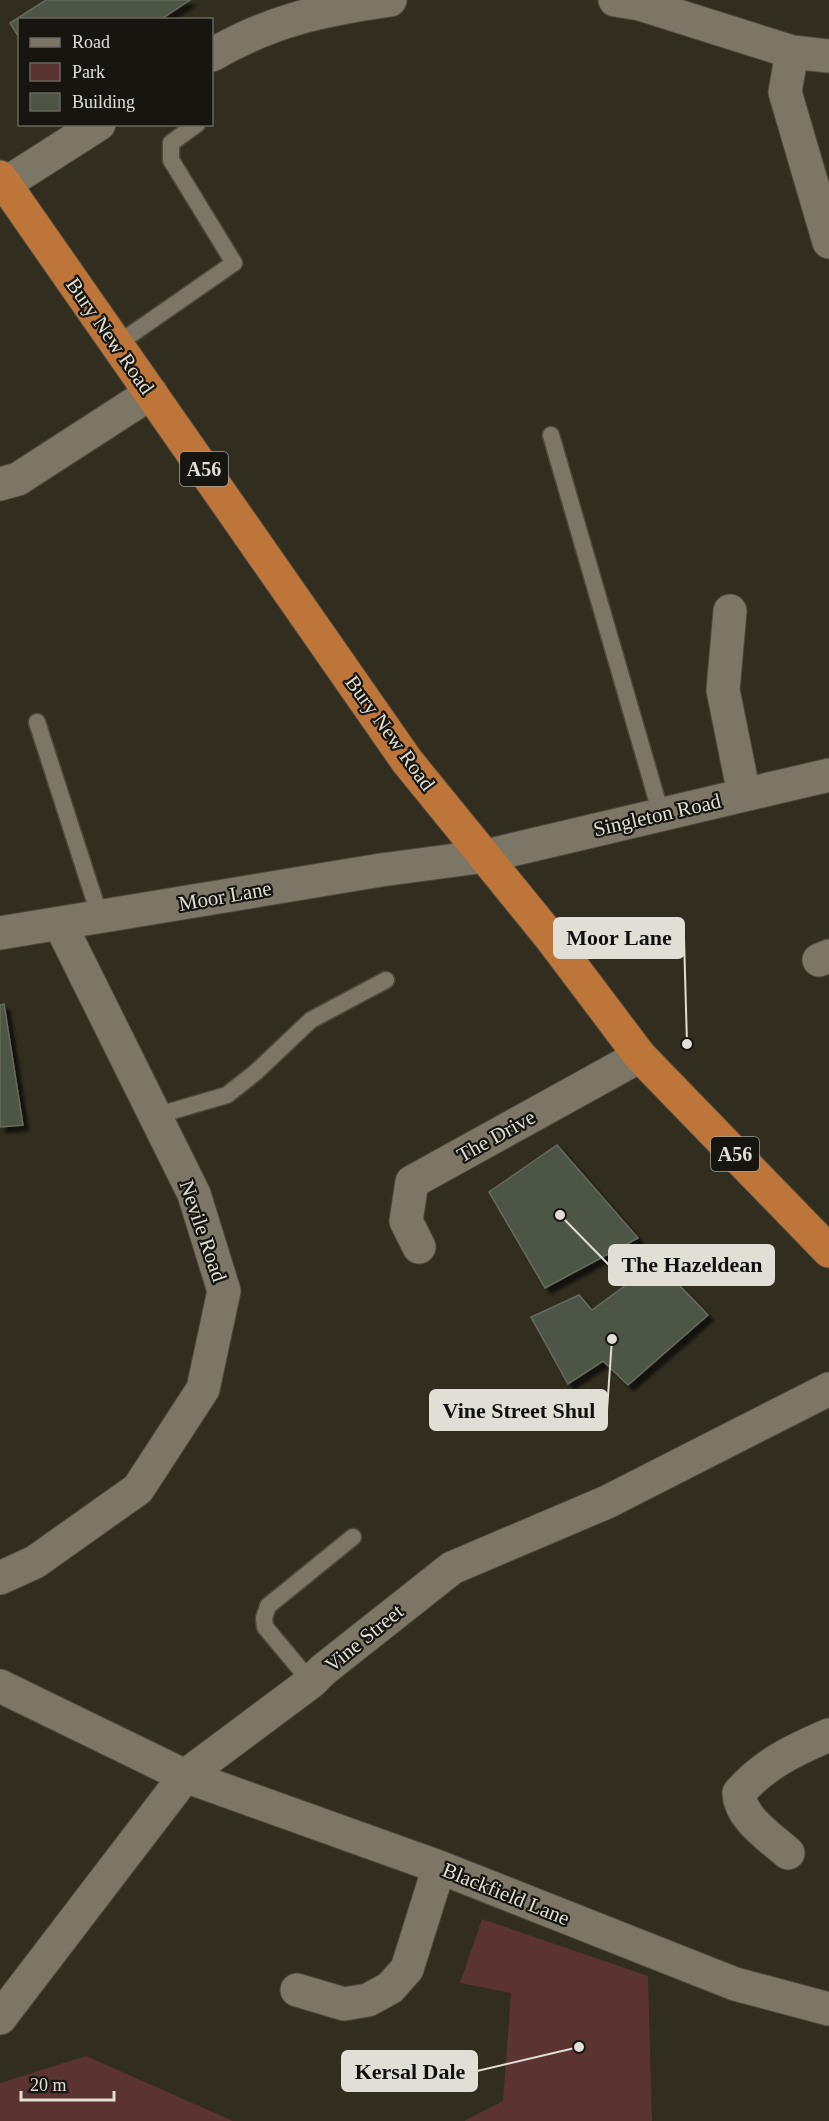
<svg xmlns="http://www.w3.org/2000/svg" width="829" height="2121" font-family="Georgia,serif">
<defs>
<filter id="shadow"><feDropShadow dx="5.5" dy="5.5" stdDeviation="1.5" flood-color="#0009"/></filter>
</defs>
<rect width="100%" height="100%" fill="#312d1f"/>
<path fill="#5b3331" d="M482,1919L648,1976L652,2121H464L503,2101L511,1993L460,1983Z
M86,2056L233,2121H0V2083Z"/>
<path fill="#4e5446" stroke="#666c5d" stroke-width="1.5" filter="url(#shadow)" d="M46,0H190L160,20H20V39L10,23Z
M4,1004L23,1125L0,1127V1005Z
M557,1145L638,1238L545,1288L489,1192Z
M657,1262L708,1315L628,1385L603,1361L568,1384L531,1317L579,1295L592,1310Z"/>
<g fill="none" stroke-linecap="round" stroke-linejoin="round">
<g stroke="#4d493d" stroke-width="19">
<path id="lane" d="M116,345L234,263L171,160V143L197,124
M551,435L661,814
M37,722L100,917
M155,1116L227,1095L256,1072L311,1020L386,980
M311,1682L265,1627L264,1618L268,1606L353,1537"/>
</g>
<g stroke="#4d493d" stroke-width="35">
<path id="street" d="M615,0L640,4L792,52L829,56
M792,52L785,92L829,242
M212,55C272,20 322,10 390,0
M5,184L99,124
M0,484L18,479L151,393
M730,611L723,690L744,794
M0,933L381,870L486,856L829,775
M819,960L829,956
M419,1247L406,1221L412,1182L640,1056
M0,1578L35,1562L138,1489L203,1389L224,1291L194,1194L60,924
M0,1686L185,1776L439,1867L735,1984L829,2009
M788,1853C770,1837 740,1818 739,1793C764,1764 794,1750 829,1735
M297,1990L344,2004L368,2000L390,1988L407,1969L439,1867
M0,2018L185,1776L311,1682L323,1670L452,1568L607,1502L829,1389"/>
</g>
<g stroke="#4d493d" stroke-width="35">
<path id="highway" d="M0,177L407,761L551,938L640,1056L829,1251"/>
</g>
<use href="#lane" stroke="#7c7667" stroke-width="16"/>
<use href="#street" stroke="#7c7667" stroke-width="33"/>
<use href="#highway" stroke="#be7539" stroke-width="33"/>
</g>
<g text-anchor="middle" stroke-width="4.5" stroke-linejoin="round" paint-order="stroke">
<g fill="#17150f" stroke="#a4a29a" stroke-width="1.5">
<rect x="180" y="452" width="48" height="34" rx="4.5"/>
<rect x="711" y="1137" width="48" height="34" rx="4.5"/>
</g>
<g font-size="20" font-weight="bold" fill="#e1ded5">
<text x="204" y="476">A56</text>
<text x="735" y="1161">A56</text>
</g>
<g font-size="21" fill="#e1ded5" stroke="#17150f">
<text transform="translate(110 336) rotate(55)" y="7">Bury New Road</text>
<text transform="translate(390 733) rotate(54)" y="7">Bury New Road</text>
<text transform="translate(657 815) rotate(-13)" y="7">Singleton Road</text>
<text transform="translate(225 896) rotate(-10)" y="7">Moor Lane</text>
<text transform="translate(496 1136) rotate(-29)" y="7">The Drive</text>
<text transform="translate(203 1231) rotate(71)" y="7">Nevile Road</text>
<text transform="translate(364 1638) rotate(-39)" y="7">Vine Street</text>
<text transform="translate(506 1894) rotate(22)" y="7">Blackfield Lane</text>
</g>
</g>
<path fill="none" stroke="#e1ded5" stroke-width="2" d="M687 1044L684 938M560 1215L609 1265M612 1339L607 1410M579 2047L477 2071"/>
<g fill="#e1ded5" stroke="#17150f" stroke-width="2">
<circle cx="687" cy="1044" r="6"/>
<circle cx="560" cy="1215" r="6"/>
<circle cx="612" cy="1339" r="6"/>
<circle cx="579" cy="2047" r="6"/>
</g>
<g fill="#e1ded5" stroke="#e1ded5" stroke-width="2">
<rect x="554" y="918" width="130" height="40" rx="6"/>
<rect x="609" y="1245" width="165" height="40" rx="6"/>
<rect x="430" y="1390" width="177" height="40" rx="6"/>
<rect x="342" y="2051" width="135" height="40" rx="6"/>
</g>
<g font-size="22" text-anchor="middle" font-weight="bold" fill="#111">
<text x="619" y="945">Moor Lane</text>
<text x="692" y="1272">The Hazeldean</text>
<text x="519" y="1418">Vine Street Shul</text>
<text x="410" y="2079">Kersal Dale</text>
</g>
<rect x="18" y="18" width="195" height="108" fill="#17150f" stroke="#68655e" stroke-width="1.5"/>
<rect x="30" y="38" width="30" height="9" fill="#7c7667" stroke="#68655e" stroke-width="1.5"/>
<text x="72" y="48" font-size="18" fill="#e1ded5">Road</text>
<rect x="30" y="63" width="30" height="18" fill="#5b3331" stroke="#68655e" stroke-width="1.5"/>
<text x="72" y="78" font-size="18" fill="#e1ded5">Park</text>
<rect x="30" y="93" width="30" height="18" fill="#4e5446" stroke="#68655e" stroke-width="1.5"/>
<text x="72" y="108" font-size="18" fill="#e1ded5">Building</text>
<path d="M21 2091v9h93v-9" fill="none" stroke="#e1ded5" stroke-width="3"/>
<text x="30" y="2091" font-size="18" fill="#e1ded5" stroke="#17150f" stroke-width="4.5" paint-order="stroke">20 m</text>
</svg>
